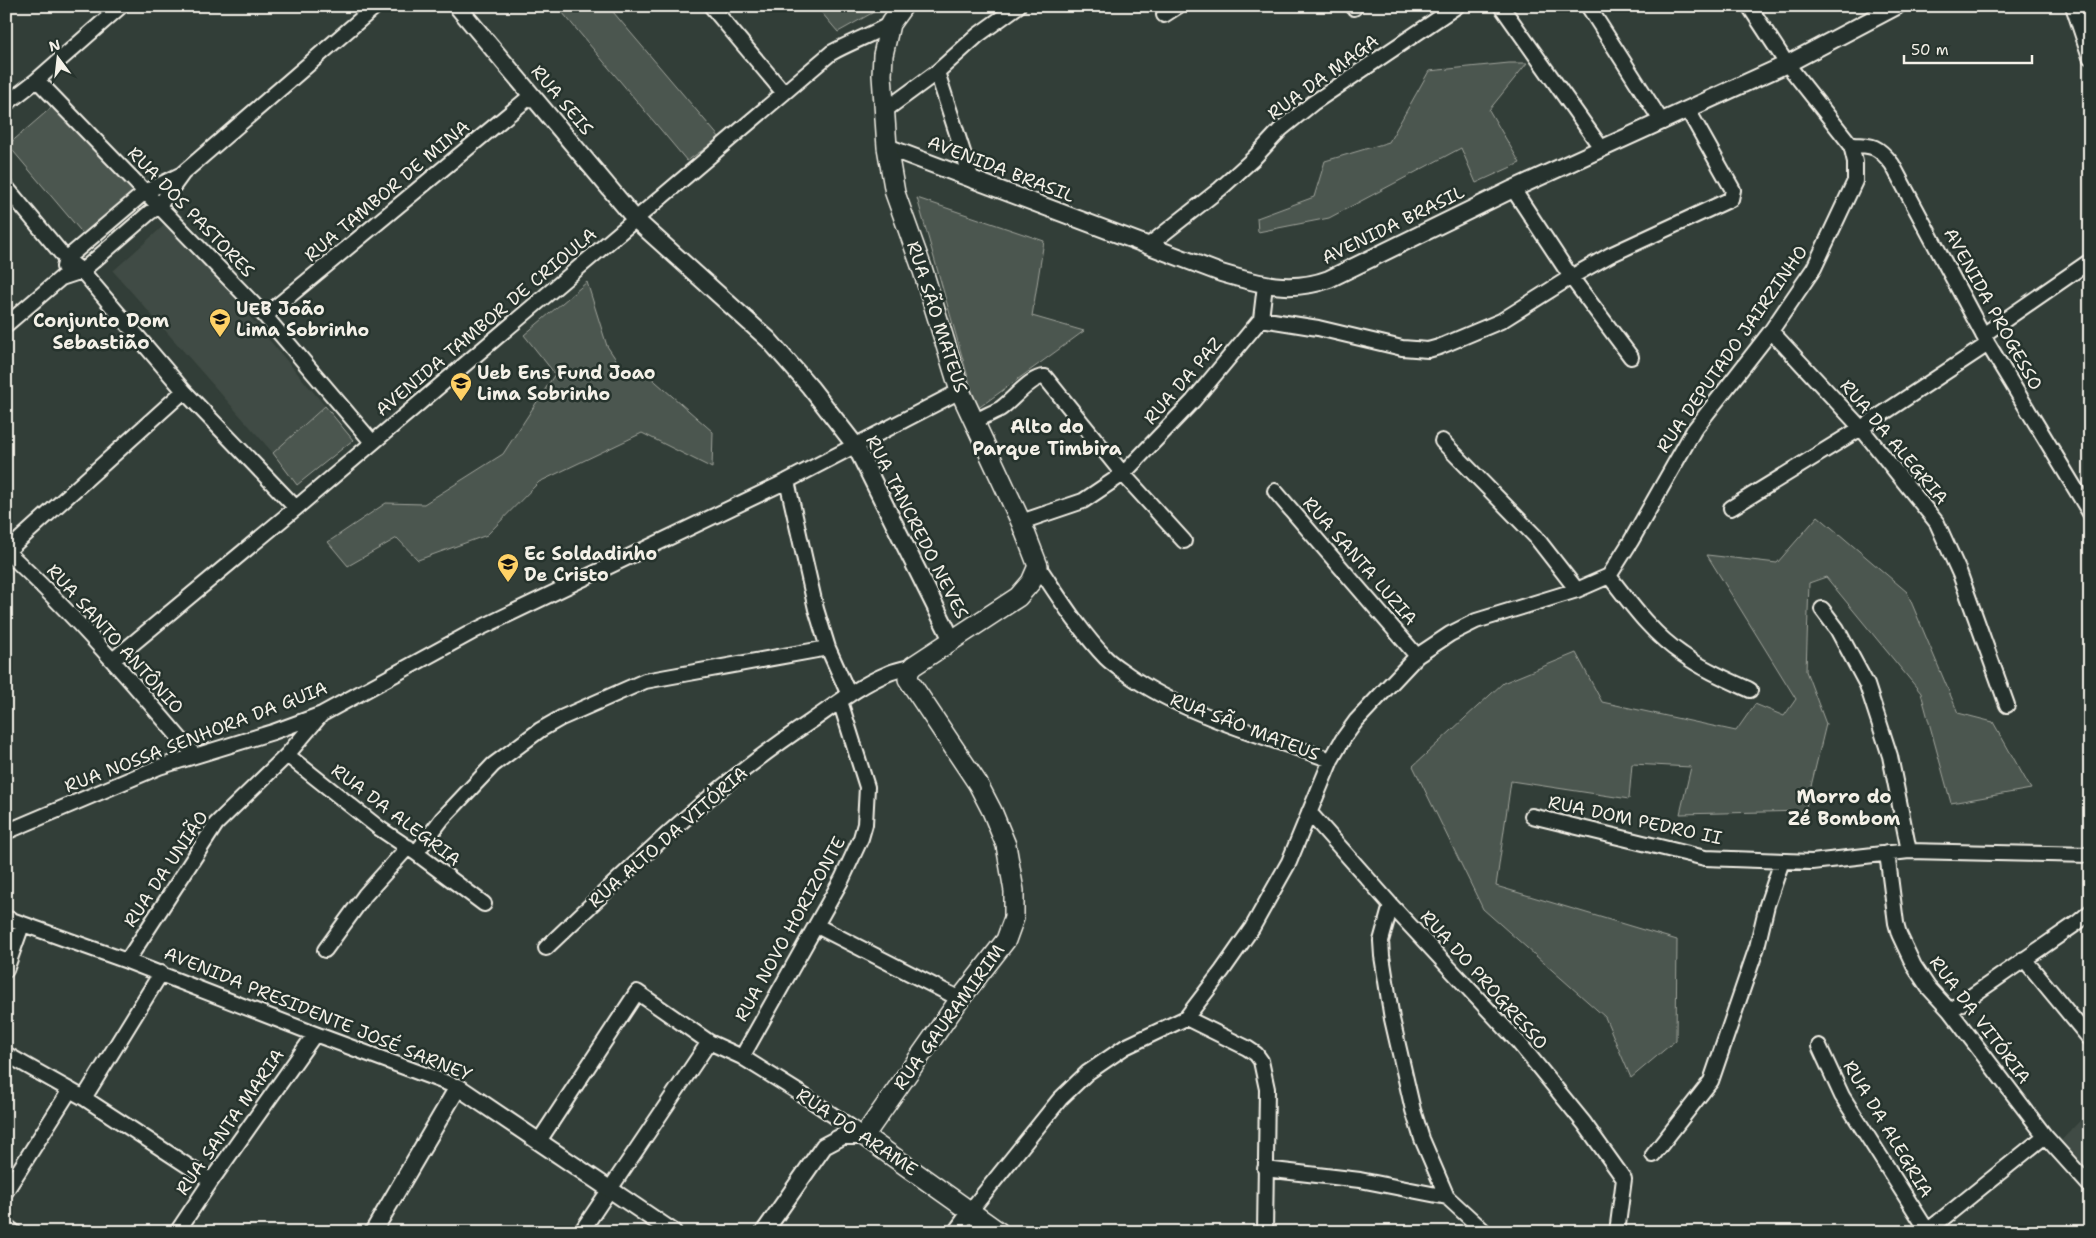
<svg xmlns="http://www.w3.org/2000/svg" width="2096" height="1238" font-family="'Shantell Sans',sans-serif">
<rect width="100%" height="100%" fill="#323e38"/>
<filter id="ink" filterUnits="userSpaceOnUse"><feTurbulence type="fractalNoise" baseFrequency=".02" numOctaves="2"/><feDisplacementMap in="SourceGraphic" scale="10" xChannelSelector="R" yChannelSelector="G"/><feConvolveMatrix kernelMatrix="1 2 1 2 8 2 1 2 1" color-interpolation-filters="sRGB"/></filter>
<g filter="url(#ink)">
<path fill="#404b44" d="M169,221L325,406L273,453L113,271Z
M2090,1110V1176L2059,1143Z"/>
<path fill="#4c564f" stroke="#a0a49c" d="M557,6H608L720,138L687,161Z
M816,6H879L881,8L838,32Z
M1509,63H1527L1489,110L1520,163L1476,183L1461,148L1329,218L1258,232L1257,218L1314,197L1325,161L1389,142L1429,71Z
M60,100L140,193L85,236L8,145Z
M917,198L1044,241L1032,316L1084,331L977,409Z
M587,282L607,346L625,373L648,375L713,432L712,468L642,433L539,482L487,535L418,560L397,538L348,566L328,542L386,503L424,504L503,454L555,374L524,335Z
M325,406L353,440L297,485L273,453Z
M1818,516L1907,592L1958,713L1993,722L2031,789L1951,803L1921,693L1826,577L1809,583L1806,671L1826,724L1805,811L1680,814L1691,767L1632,764L1629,799L1511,781L1496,886L1677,940L1676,1040L1631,1078L1605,1017L1483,909L1413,766L1503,683L1576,653L1602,702L1736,731L1755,704L1784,716L1796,699L1707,555L1777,563Z"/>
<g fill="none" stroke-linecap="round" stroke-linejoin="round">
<g stroke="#f4f1e8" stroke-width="18">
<path id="minor" d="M711,6L784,93
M1353,6L1354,8
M1501,6L1602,149
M1588,6L1662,122
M2073,6L2090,57
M1164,15L1178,6
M37,80L265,316L372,442
M6,104L37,80L121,6
M884,111L937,72
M1851,145C1873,145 1878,146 1892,164L1988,344L2090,513
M972,180L937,72L978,35L1018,6
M6,187L66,259L82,271L184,391L296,508
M1513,189L1571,277L1631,357
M1149,245L1220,189L1253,159L1281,129L1313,103L1457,6
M64,267L66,259L145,192L180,175
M265,316L532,95
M1261,319L1318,328L1402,348L1428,350L1439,347L1501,321L1571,277L1610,255L1731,199L1733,190L1688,110
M6,325L61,278L82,271L149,213L159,206L183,173L376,6
M1771,331L1861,428L1937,523L1960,574L2007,705
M1983,335L2090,261
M975,421C983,417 992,413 1000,409C1012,401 1032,375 1045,377L1123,474L1184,541
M1442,441L1535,536L1577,590
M787,481L816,609L828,648L849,695
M1275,491L1417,656
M1731,508L1861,428L1988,344
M1021,522L1083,501L1123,474L1193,401L1261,319L1265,285
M6,551C74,614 134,684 194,755
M7,551L184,391
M1038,566C1059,597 1079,630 1106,658C1112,664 1120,669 1127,674C1185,715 1264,736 1331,760
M1609,576C1631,604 1652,634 1682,654C1703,669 1726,679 1750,690
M1822,609L1837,629L1867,685L1890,756L1909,851
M113,660L296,508L831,53C851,42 871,35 890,24
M287,755L379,828L416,853L484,904
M1309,812L1391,905L1519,1043L1584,1123L1624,1179L1617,1232
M1532,816L1705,858L1812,862L1909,851L2090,855
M6,832L159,767L273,732L322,714L474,631L787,481L960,391
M416,853L442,819L493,765L540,730L561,718L645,681L828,648
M1887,853L1896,923L1899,934L1914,966L1928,987L1950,1011L2045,1136L2090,1186
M1391,905L1381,941L1382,956L1392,1019L1413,1110L1422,1139L1447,1197L1485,1232
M6,918L127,961L315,1034L458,1087
M817,926L960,999
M546,948C630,868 713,786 810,722C835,705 860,685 887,674C895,670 904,669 913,666
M325,950L365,895L408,847
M2024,959L2090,1039
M127,961L216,824L287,755L321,715
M6,970L22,925
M1950,1011L2077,923L2090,912
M1186,1018L1247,1048L1256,1054L1261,1061L1267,1089L1265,1232
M1819,1046L1842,1096L1927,1230
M6,1054L84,1098L211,1181
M742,1057L842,879L861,838L865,824L867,787L840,701
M84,1098L161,973
M539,1141L637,992L709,1042L742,1057L806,1097L864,1136
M1653,1155L1711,1081L1757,947L1767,905L1782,861
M1265,1169L1360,1180L1447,1197
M6,1191L70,1090
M6,1226L14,1232
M177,1232L211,1181L315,1034
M581,1232L709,1042
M955,1232L970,1211L1060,1099L1087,1073L1125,1047L1186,1018L1222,971L1252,928L1271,894L1289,862L1331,760L1343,739L1356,721L1417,656L1450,634L1476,621L1577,590L1609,576L1631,541L1694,430L1771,331L1814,268L1855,181V162L1851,145L1787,64L1749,6
M1926,1232L2045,1136"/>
</g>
<g stroke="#f4f1e8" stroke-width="20">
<path id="tertiary" d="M457,6L636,220L769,340L810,387L855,445L952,640
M887,147L1221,273C1258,284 1292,293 1329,279L1513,189L1787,64L1897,6
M373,1232L458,1087L673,1232
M764,1232L824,1146L843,1136H864"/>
</g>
<g stroke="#f4f1e8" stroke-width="22">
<path id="secondary" d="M903,6L890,24L883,55L882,75L887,147L895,193L923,271L960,391L1021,522L1038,566L1031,582L1018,597L913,666L909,671L908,679L978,784L992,811L1006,845L1014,891V918L1006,940L960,999L864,1136L999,1232"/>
</g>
<use href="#minor" stroke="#26332d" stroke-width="14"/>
<use href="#tertiary" stroke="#26332d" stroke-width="16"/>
<use href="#secondary" stroke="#26332d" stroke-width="19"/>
</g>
</g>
<defs>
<g id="school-pin" transform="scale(1.125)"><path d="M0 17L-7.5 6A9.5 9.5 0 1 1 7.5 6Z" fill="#ffd166" stroke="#26332d"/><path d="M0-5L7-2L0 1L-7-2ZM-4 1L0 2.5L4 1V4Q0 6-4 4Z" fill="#111"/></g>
</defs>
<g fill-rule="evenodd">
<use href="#school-pin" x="220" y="319"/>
<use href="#school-pin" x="461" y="383"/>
<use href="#school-pin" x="508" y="564"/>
</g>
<g text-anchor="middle" stroke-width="5" stroke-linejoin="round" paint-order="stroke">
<g font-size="18" fill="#f4f1e8" stroke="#26332d">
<text transform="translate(1323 77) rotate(-36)" y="6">RUA DA MAGA</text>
<text transform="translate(562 100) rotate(50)" y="6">RUA SEIS</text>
<text transform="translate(1001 169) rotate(21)" y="6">AVENIDA BRASIL</text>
<text transform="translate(387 191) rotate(-40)" y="6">RUA TAMBOR DE MINA</text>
<text transform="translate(191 212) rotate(46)" y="6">RUA DOS PASTORES</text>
<text transform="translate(1393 225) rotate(-26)" y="6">AVENIDA BRASIL</text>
<text transform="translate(1993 309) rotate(61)" y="6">AVENIDA PROGESSO</text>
<text transform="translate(937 317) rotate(72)" y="6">RUA SÃO MATEUS</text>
<text transform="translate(486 322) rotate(-40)" y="6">AVENIDA TAMBOR DE CRIOULA</text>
<text transform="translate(1732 349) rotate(-55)" y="6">RUA DEPUTADO JAIRZINHO</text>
<text transform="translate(1183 381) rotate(-49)" y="6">RUA DA PAZ</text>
<text transform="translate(1894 442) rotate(50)" y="6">RUA DA ALEGRIA</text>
<text transform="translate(917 527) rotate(63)" y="6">RUA TANCREDO NEVES</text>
<text transform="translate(1360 561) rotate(49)" y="6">RUA SANTA LUZIA</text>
<text transform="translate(115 639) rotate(48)" y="6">RUA SANTO ANTÔNIO</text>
<text transform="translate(1245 727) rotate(21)" y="6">RUA SÃO MATEUS</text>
<text transform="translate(196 737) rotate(-21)" y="6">RUA NOSSA SENHORA DA GUIA</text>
<text transform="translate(396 815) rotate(37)" y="6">RUA DA ALEGRIA</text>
<text transform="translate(1635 820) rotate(12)" y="6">RUA DOM PEDRO II</text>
<text transform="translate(668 837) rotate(-41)" y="6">RUA ALTO DA VITÓRIA</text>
<text transform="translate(166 869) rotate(-56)" y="6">RUA DA UNIÃO</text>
<text transform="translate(790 929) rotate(-61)" y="6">RUA NOVO HORIZONTE</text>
<text transform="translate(1484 980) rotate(48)" y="6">RUA DO PROGRESSO</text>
<text transform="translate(318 1014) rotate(22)" y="6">AVENIDA PRESIDENTE JOSÉ SARNEY</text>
<text transform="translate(949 1017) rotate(-54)" y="6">RUA GAURAMIRIM</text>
<text transform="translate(1980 1020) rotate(53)" y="6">RUA DA VITÓRIA</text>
<text transform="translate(230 1122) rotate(-55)" y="6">RUA SANTA MARIA</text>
<text transform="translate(1888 1129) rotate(59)" y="6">RUA DA ALEGRIA</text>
<text transform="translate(857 1132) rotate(34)" y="6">RUA DO ARAME</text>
</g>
<g font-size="18" font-weight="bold" fill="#f4f1e8" stroke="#26332d" text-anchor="start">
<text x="236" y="315">UEB João<tspan x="236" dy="21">Lima Sobrinho</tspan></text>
<text x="477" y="379">Ueb Ens Fund Joao<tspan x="477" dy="21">Lima Sobrinho</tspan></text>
<text x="524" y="560">Ec Soldadinho<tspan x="524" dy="21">De Cristo</tspan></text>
</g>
<g font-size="19" font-weight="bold" fill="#f4f1e8" stroke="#26332d">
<text x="101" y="327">Conjunto Dom<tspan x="101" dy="22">Sebastião</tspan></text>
<text x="1047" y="433">Alto do<tspan x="1047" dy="22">Parque Timbira</tspan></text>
<text x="1844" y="803">Morro do<tspan x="1844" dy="22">Zé Bombom</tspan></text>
</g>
</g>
<rect width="2096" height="1238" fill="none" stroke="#26332d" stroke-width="25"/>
<rect x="12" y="12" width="2071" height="1213" fill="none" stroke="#f4f1e8" stroke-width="2" filter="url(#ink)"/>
<g transform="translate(58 58) rotate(345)" stroke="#26332d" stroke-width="4" paint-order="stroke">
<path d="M0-4L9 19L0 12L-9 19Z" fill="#f4f1e8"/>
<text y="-8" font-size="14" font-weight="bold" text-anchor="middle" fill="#f4f1e8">N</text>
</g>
<path d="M1904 55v8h128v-8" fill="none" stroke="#f4f1e8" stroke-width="2.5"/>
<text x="1911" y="55" font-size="15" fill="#f4f1e8" stroke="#26332d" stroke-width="4" paint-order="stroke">50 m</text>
</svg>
